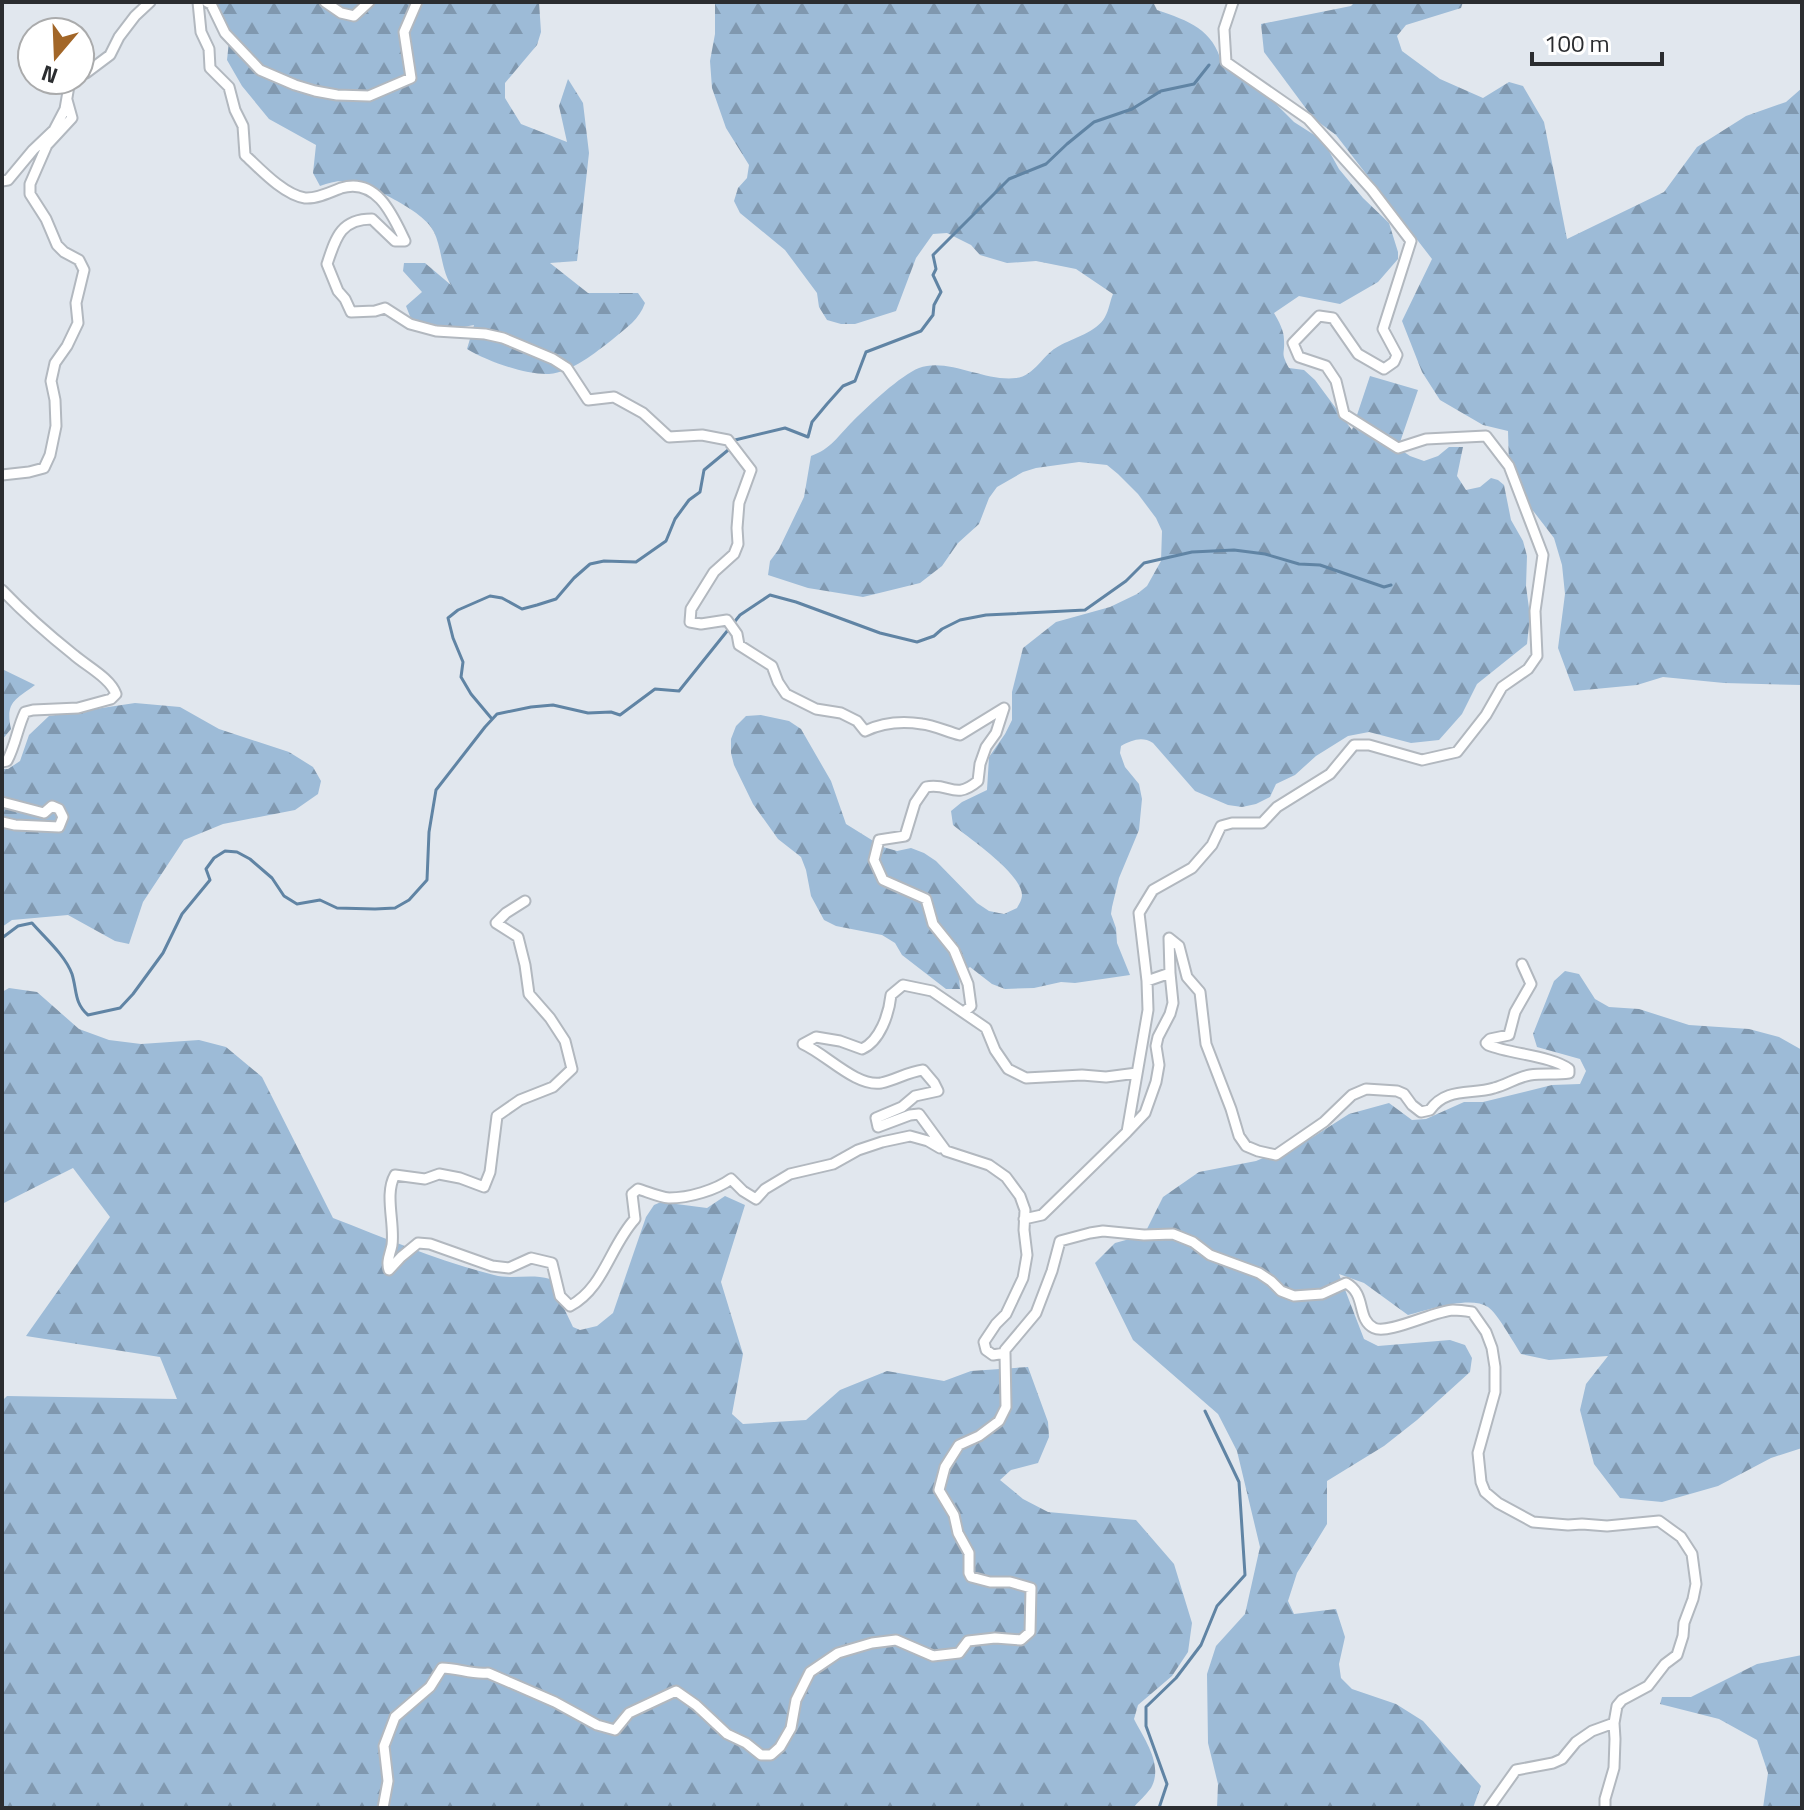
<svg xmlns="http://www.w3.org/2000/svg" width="1804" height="1810" font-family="'Titillium Web',sans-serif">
<defs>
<pattern id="forest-firs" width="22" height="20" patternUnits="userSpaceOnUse" patternTransform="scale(2)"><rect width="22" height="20" fill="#9dbbd7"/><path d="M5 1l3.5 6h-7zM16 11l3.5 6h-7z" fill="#8098af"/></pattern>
</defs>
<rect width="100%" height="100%" fill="#e1e7ee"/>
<path fill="url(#forest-firs)" d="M214,2H539L541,32L537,45L505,83V98L521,124L567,142L559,106L568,79L583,103L589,153L577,261L550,263L588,293H638L645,303C639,320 627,327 613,339C595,353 572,372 549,374C525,375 487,361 467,349L474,325L453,329L411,319L406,306L422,292L403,271L404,263H425L451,285C441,269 442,249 434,232C425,211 367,183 344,181C335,181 328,183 320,186L313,173L316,145L269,119L242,86L227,60L230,32Z
M715,2H1153L1157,10C1189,21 1213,29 1222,64L1267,95L1294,122L1319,138L1324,142L1339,169L1363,198L1389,223L1398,252V259L1378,282L1340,304L1299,296L1274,313C1279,322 1284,330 1284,340C1285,356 1280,351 1289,368L1304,370L1315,380L1352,430L1370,376L1418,390L1398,448L1410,456L1424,461L1438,456L1449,447H1463L1457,476L1466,490L1480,487L1491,478L1498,480L1504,485L1511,520L1523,541L1527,556L1526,586L1530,616L1527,644L1477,684L1462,714L1439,740L1411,743L1369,732L1348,736L1316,756L1295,775L1276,784L1270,797L1256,804L1242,807L1228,805L1195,791L1153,743C1142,736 1132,740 1121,746L1120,753L1125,767L1139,784L1142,799L1139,830L1119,878L1112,907L1111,914L1116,928L1117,943L1130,975L1075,983L1061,982L1034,988L1005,989L992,984L970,967L959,975L960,989H946L902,955L895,943L882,935L836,926L824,920L811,896L806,870L801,857L778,839L753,804L734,765L731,753V739L736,726L746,716L761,715L789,721L801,729L831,781L846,824L883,847L897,851L911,848L924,853L936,861L977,903L989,911L1004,914L1017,908C1019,904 1022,900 1022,895C1022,874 969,838 953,825L951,811L962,802L987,790L989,757L1005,734L1012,720V692L1023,648L1056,622L1110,607L1137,594L1147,586L1161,561L1162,531L1156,518L1138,494L1118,474L1107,465L1079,462L1036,468L1023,472L997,487L989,498L979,524L958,543L942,566L920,583L863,597L808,588L768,575L770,561L779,549L804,497L811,456C831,449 838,436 853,421C868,406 901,375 919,368C947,357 985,382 1016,378C1035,376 1043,354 1059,346C1073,338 1097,332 1105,317C1109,310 1110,301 1113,294L1076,269L1036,261L1007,263L980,255L971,245L947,233L933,234L916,258L896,311L855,324H841L827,320L819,307L817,293L785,250L740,213L734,201L738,188L747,178L749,165L726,128L712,88L710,61L715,34Z
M1355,2H1463L1461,8L1406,25L1397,36L1402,51L1440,79L1483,98L1509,82L1523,86L1544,122L1567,239L1664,192L1697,147L1746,116L1786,102L1802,88V685L1724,683L1663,677L1637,685L1574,691L1558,648L1565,594L1562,565L1554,538L1521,495L1509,466L1508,431L1483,425L1440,400L1422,372L1402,321L1432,259L1336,135L1313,118L1264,52L1261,24L1351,6Z
M2,669L35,685C15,700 5,702 11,729L2,740Z
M135,703L180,707L219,729L289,752L313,767L321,781L318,794L295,810L223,824L184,840L143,902L129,944L115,941L68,915L12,920L2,927V769H8L20,761L29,735L49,716Z
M1565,971L1579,974L1595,999L1609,1007L1639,1009L1689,1025L1749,1029L1779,1037L1802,1050V1448L1771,1458L1718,1486L1662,1502L1620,1498L1594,1464L1580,1410L1586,1384L1608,1356L1549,1360L1521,1354C1514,1343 1497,1313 1488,1307C1470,1295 1428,1310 1408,1315L1364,1283L1339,1274L1364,1339L1378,1346L1450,1340L1465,1345L1472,1358L1470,1372L1417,1420L1384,1446L1327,1481V1524L1297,1573L1288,1601L1294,1614L1336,1609L1345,1637L1339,1664L1341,1678L1352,1689L1396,1704L1423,1721L1481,1786L1473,1808H1217L1218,1784L1208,1743L1207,1674L1216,1646L1245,1614L1260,1547L1237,1451L1218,1414L1133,1340L1095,1263L1115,1243L1144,1235L1163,1197L1199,1172L1256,1161L1313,1137L1349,1114L1389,1103L1412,1120L1426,1119L1464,1102H1483L1552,1085L1580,1084L1586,1071L1580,1059L1537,1047L1533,1034L1554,981Z
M9,988L37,992L79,1029L109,1040L141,1044L199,1040L226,1047L262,1077L333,1218C387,1239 439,1261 494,1275C513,1280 530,1273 550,1279L573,1327L580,1330L597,1326L613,1313L646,1217L654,1205L661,1202L707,1208L725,1196L745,1205L721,1282L743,1354L732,1414L743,1424L806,1420L840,1390L887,1371L944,1381L971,1371L1028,1367L1048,1422L1049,1437L1038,1463L1011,1470L1000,1480L1023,1499L1048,1512L1136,1520L1174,1564L1192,1623L1188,1652L1172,1676L1138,1705L1134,1719C1144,1739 1164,1765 1151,1788C1146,1795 1138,1802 1133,1808H2V1401L7,1396L177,1399L160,1357L26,1336L110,1217L73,1168L2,1204V992Z
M1802,1655V1808H1763L1768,1773L1757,1740L1719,1719L1660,1704L1662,1697H1691L1757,1664Z"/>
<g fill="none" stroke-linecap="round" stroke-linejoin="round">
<path stroke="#6084a4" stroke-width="3" d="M492,719L471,694L461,677L463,662L453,638L448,618L458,610L490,596L502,598L522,609L537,605L556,599L574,578L590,564L604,561L636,562L666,541L675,519L689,500L700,492L704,470L733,446L735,440L785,428L808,437L812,422L827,404L843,386L855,381L866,352L921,331L933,315L934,305L941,292L933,275L936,269L933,255L1009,179L1046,164L1067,144L1094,122L1132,109L1161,91L1194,84L1209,65
M2,938L18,926L32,923C45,938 65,955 72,974C77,990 74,1003 88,1015L120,1008L133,994L163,953L182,914L210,880L206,869L214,858L225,851L237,852L250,859L272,878L284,896L297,904L320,900L337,908L375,909L395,908L409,900L427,880L429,832L436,790L485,727L497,714L531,707L553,705L588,713L611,712L620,715L655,689L679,691L740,615L770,595L796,602L880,633L917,642L934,636L942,629L960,620L986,615L1085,610L1126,581L1144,563L1192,552L1234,550L1265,554L1299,564L1320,565L1384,587L1391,585
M1159,1808L1167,1784L1146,1726V1707L1176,1678L1201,1645L1217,1606L1245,1575L1239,1482L1205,1411"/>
<g stroke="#b2b8bf" stroke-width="13">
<path id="minor" d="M198,2L201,32L209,49L210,68L229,87L235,110L243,126L245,155C260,169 284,195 305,198C316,199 331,192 341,188C377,177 393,216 405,241H395L372,219C341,219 336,237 327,264L338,291L345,299L351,312L375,311L385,308L410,324L436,331L485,334L503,338L553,359L567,368L588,400L614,397L643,413L669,437L702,435L728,440L751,470L739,503L737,528L738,544L734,554L714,572L691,609L690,622L701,624L727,620L737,634L739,645L772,666L778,682L786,694L816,709L841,713L857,721L865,731C882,723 903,721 922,724C933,725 948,732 960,735L1004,708L996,733L986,747L980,764L978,781C954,801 950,782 926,787L915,803L905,836L879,840L874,860L883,880L926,899L933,924L954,950L968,984L971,1006L964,1012
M207,2L211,4L225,33L260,70L295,85L315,91L337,95L369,96L411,78L404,32L417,2
M325,2L341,13L354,16L369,2
M80,74L86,73L110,55L119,37L135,16L150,2
M2,181L8,180L33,150L54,130L65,109L70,80
M2,475L29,472L44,468L50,455L56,426L55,400L51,381L55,363L67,346L78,323L76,303L84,270L79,260L64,252L57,245L46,219L30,194V184L47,145L72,118L67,100
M2,590C24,613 49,635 74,655C88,667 110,678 116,694L111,699L78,708L33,710L25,712C17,729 16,744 7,761L2,762
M2,802L44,813L52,806L59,809L63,817L59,827L15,825L2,822
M525,901L506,913L496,923L518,937L525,965L529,994L550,1018L565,1041L572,1069L553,1087L520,1100L497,1116L490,1172L484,1187L460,1178L439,1174L425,1179L395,1175C384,1194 395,1223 392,1245C390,1255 386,1261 389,1270L401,1257L418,1243L430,1244L492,1266L509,1268L531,1258L552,1263L560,1296L570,1306C604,1288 610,1246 635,1219L632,1194L638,1189C648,1192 659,1197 669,1198C689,1198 716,1190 731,1179L743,1191L756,1199L765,1189L790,1174L833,1164L858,1150L882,1142L910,1136L928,1141L940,1148
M1147,981L1170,973L1169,938L1179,946L1187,977L1200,992L1206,1044L1231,1109L1239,1136L1246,1146L1258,1151L1276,1155L1324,1122L1352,1095L1366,1089L1397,1091L1404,1094L1412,1105L1421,1112L1430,1110C1446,1087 1471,1095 1494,1088C1507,1085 1517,1077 1530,1075C1543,1073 1556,1075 1569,1073V1069C1552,1056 1510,1054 1488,1045L1486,1043L1490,1039L1509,1035L1515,1012L1531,984L1522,964
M1137,1073L1106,1077L1082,1075L1026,1078L1008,1069L995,1050L986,1028L932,991L903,985L891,995C889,1014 880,1041 862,1049L840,1041L816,1037L803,1044C826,1054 856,1087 881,1083C896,1080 907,1072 923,1070L934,1083L938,1091L915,1096L902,1107L876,1118L878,1127L910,1115L919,1114L946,1151L989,1165L1006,1177L1020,1196L1025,1210L1024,1230L1027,1255L1023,1278L1006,1314L996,1324L984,1342L986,1350L993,1355L1005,1353V1350L1036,1313L1052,1271L1060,1241L1090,1233L1103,1231L1144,1235L1173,1234L1193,1242L1210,1255L1259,1273L1271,1281L1281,1291L1294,1296L1322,1294L1346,1283C1367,1294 1356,1319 1374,1328C1388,1335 1434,1311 1453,1310C1459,1310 1466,1311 1472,1312L1486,1332L1492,1348L1495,1367V1392L1478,1453L1481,1482L1485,1492L1498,1503L1533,1522L1568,1525L1582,1524L1607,1526L1659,1521L1681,1537L1692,1554L1696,1584L1693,1599L1684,1623L1683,1636L1677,1655L1665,1664L1648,1686L1622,1700L1617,1706L1614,1723L1615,1739L1614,1768L1605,1799V1808
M1127,1132L1145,1113L1156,1082L1159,1065L1156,1046L1158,1037L1170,1014L1173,1003L1170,973
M1024,1219L1042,1215L1127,1132L1148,1010L1147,981L1139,913L1153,890L1192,868L1212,845L1221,826L1232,823H1262L1277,807L1330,774L1354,745H1369L1422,760L1457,752L1486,715L1502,687L1528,669L1537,656L1535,611L1543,555L1509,466L1486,436L1426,439L1398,448L1344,414L1336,381L1326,366L1299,357L1293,343L1319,316L1333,318L1358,354L1384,369L1394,362L1397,355L1383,329L1411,241L1372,190L1308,119L1226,62L1224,29L1233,2
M383,1808L388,1781L384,1746L395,1717L430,1687L442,1668C458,1668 472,1675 488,1673L555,1702L597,1725L615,1730L629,1713L676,1691L696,1705L727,1734L746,1743L761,1755H771L780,1747L791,1728L796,1700L810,1672L838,1653L872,1643L896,1640L933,1656L959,1653L968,1641L995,1638L1021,1640L1030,1632L1031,1588L1010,1582H990L971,1577L969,1573V1553L958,1533L954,1515L939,1490L945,1467L959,1445L979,1436L999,1421L1006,1407L1005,1353
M1489,1808L1516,1770L1553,1763L1562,1759L1576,1742L1592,1731L1614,1723"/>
</g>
<use href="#minor" stroke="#fff" stroke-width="9"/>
</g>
<rect width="1804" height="1810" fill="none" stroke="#2b2d30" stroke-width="8"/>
<g transform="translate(56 56) rotate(199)"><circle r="38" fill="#ffffff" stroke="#aaabac" stroke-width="2"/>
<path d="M0-6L14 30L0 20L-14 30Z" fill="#a26628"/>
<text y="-12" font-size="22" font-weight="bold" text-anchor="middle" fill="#2b2d30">N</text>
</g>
<path d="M1532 52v12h130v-12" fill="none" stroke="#2b2d30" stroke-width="4"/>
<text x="1544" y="52" font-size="24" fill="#2b2d30" stroke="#ffffff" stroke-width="6" paint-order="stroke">100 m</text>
</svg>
